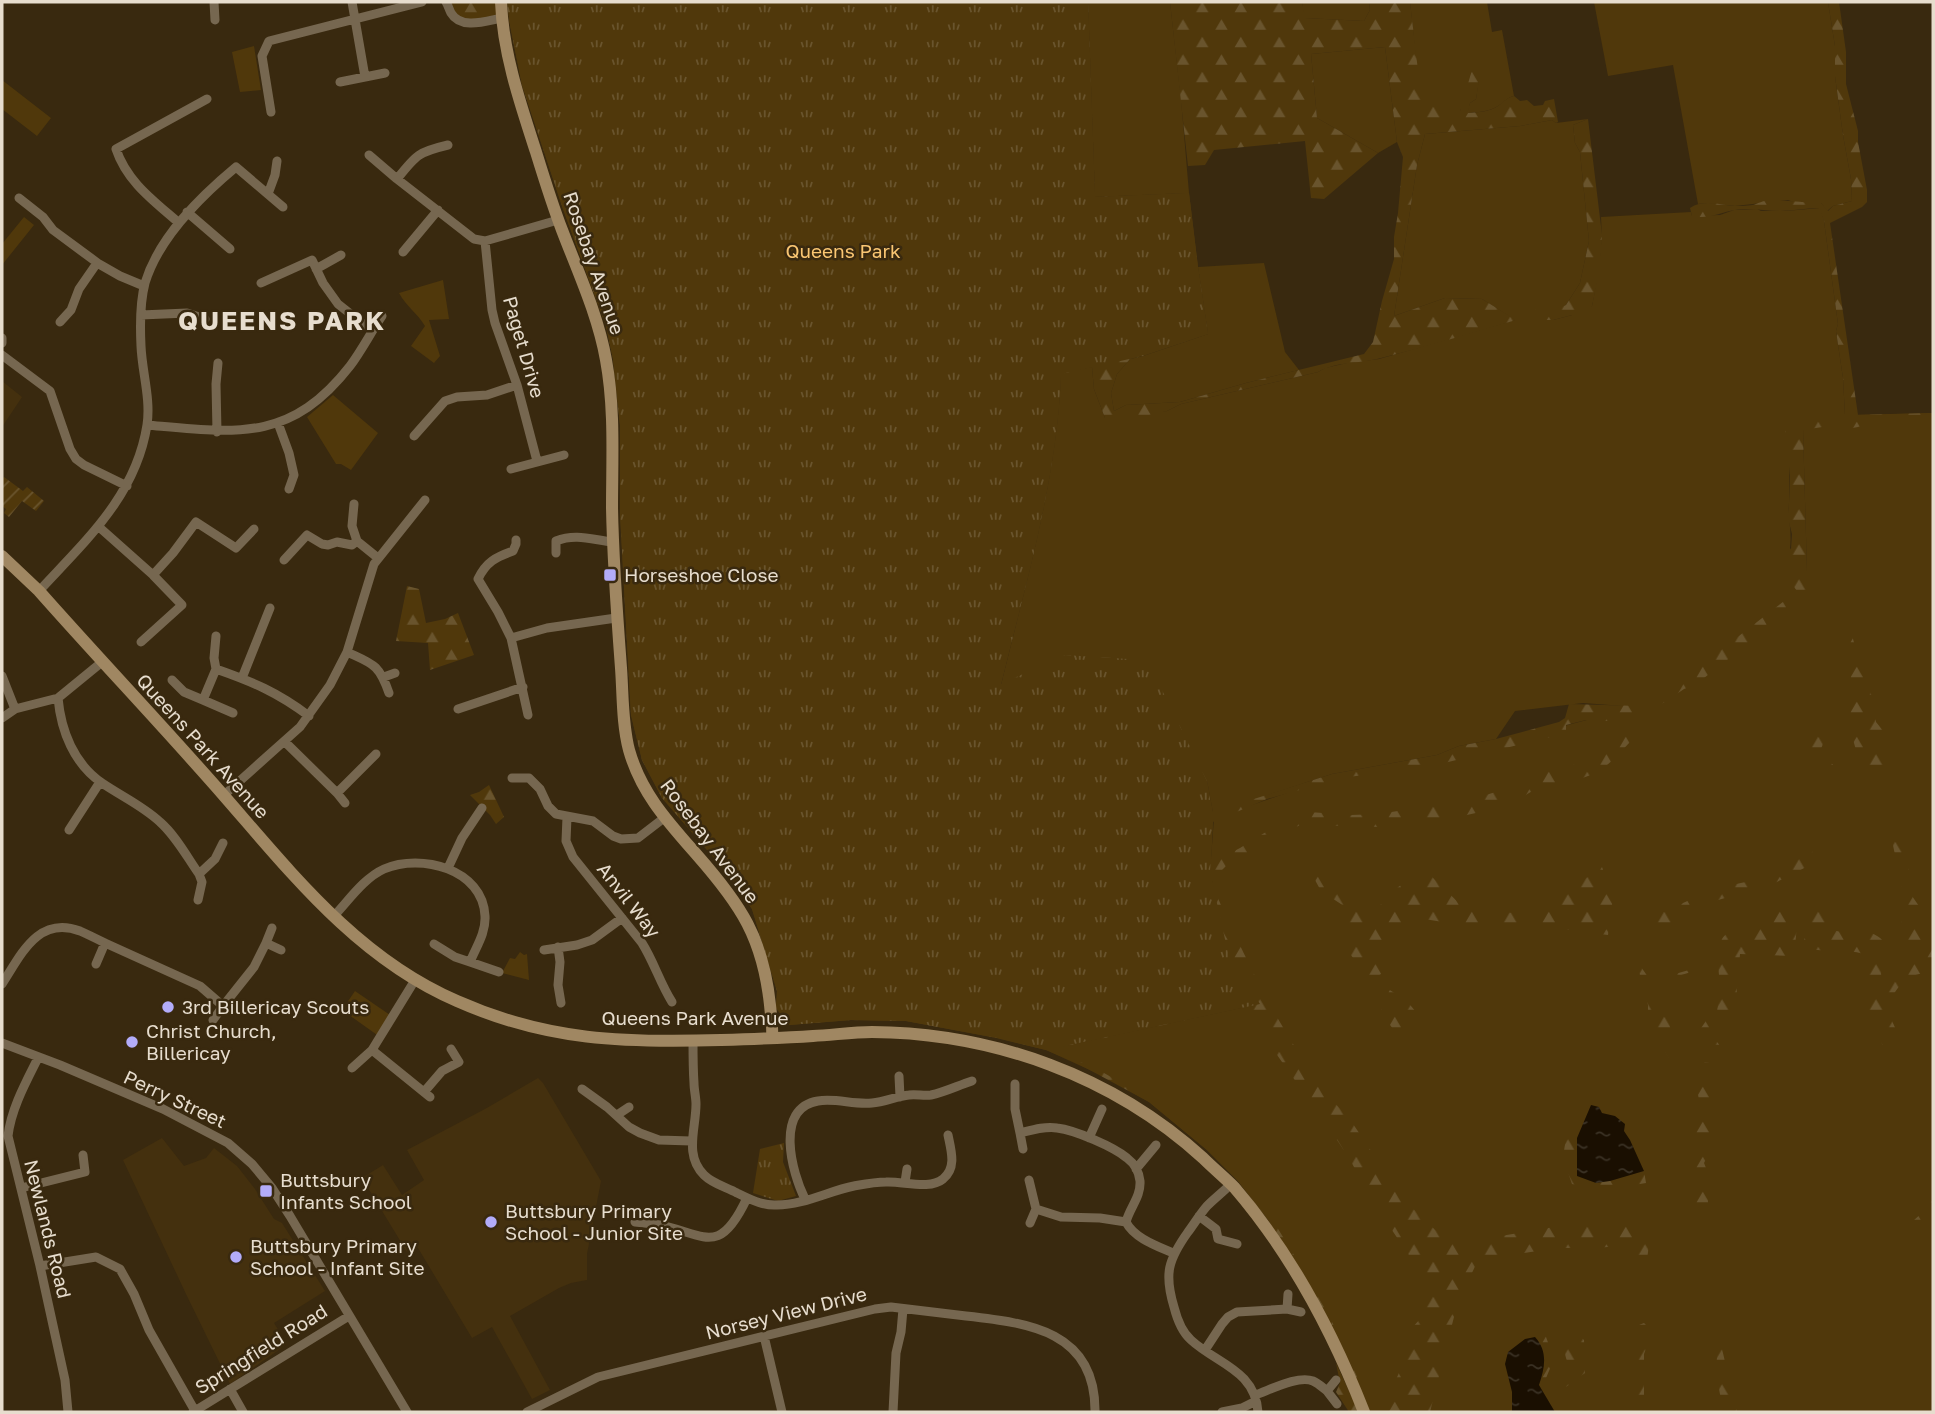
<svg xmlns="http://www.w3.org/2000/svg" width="1935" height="1414" font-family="'Golos Text',sans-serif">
<defs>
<pattern id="forest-firs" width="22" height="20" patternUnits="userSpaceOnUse" patternTransform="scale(1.75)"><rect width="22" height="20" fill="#50380b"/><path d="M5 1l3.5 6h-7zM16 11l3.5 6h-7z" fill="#69542d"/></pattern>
<pattern id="park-tufts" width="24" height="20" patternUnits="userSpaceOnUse" patternTransform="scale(1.75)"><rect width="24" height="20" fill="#50380b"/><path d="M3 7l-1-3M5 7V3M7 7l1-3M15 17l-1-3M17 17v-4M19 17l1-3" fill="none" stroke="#69542d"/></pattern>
<pattern id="garden-furrows" width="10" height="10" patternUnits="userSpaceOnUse" patternTransform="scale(1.75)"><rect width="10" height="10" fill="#50380b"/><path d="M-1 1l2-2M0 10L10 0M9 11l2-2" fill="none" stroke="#69542d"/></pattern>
<pattern id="water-ripples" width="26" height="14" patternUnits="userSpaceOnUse" patternTransform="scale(1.75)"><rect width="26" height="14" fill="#1a0f01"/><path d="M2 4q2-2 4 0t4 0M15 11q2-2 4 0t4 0" fill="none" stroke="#3b3225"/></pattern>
</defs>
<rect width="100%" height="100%" fill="#39290f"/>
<path fill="#44300e" d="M2,381L22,397L2,427Z
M538,1078L543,1083L601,1181L587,1254V1280L571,1283L559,1288L510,1316L550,1390L532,1399L492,1327L472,1338L418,1248L407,1252L362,1178L383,1165L402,1195L424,1180L407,1150L485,1109Z
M162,1138L184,1166L206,1158L214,1148L237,1166L255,1189L274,1219L282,1223L325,1291L274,1323L287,1344L230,1384L186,1294L123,1160Z"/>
<path fill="#50380b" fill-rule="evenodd" d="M1088,2H1170L1181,99L1189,193L1095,197Z
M1302,2H1369L1370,10L1364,21L1304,18Z
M1410,2H1487L1492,32L1502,30L1514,96C1506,98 1505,102 1498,106C1489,112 1478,112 1467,113L1470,103L1476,99L1480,70L1460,111H1440L1421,106Z
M1594,2H1828L1835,46V76L1843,135L1851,179L1852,201L1833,206L1827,211L1821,203H1796L1788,200L1735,206L1706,203L1698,204L1673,65L1608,76Z
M254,46L261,90L240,92L232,52Z
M1385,47L1397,142L1378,153L1317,118L1311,54Z
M2,80L51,118L37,136L2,109Z
M1588,119L1573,125L1575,143L1580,152L1589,241L1580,283L1566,305L1553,320L1572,315L1592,306C1598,276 1603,248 1601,217L1691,212L1692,216L1720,215L1734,210L1757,209L1761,211H1785L1820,208L1824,221L1838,324L1836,331L1843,378L1845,415L1933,413V1412H1370L1320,1305L1269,1221L1238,1181L1207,1150L1149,1102L1103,1076L1046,1050L1259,1004L1229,957L1210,872L1214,818L1342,774L1439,759L1636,707L1583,703L1515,711L1496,739L1459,746L1437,755L1332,774L1213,813L1207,781L1001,685C1026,582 1057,479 1061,373L1092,367L1094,389L1105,418L1167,411L1181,404L1318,372L1325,368L1347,363L1379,359L1515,320L1482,299L1445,298L1394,316L1417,165L1425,134L1520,126L1552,120L1556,123ZM1786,426L1803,430L1807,572L1790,548C1792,532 1788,519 1789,504C1789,475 1791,455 1786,426Z
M24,217L34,225L2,265V244Z
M1264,263L1285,352L1299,370L1246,383L1180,402L1126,405L1114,411L1111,393L1117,374L1130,359L1143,356L1208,334L1198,267Z
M443,280L449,319L429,320L440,356L434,363L411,346L425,326C418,314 406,306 399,293Z
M333,395L378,433L351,470L341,464H336L307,417Z
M520,952L524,955L527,954L529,980L502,973L510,958L515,959Z
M355,991L393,1017L380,1037L342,1010Z"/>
<path fill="url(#forest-firs)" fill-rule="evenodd" d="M446,2H501L502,18L463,23Z
M1088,2L1095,197L1189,193L1198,267L1208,334L1130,359L1117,374L1111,393L1114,411L1126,405L1180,402L1246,383L1364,354L1373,342L1382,301L1394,259V237L1398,213L1403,157L1397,142L1385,47L1311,54L1317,118L1378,153L1324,199L1311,198L1305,141L1214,150L1205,165L1188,166L1170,2H1302L1305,18L1364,21L1370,10L1369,2H1410L1422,105L1429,99L1440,111H1460L1472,70L1481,69L1476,99L1470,103L1468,113C1479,112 1489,112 1498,106C1505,101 1506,98 1514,96L1520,101L1527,100L1534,106L1543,105L1545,101L1554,99L1558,122L1556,123L1552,120L1520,126L1425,134L1417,165L1394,316L1445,298L1482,299L1516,320C1471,333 1426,347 1381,358C1360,364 1337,361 1318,372L1181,404L1167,411L1122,421L1105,418L1094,389L1092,367L1061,374C1057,479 1026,582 1001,684L1065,655L1128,659L1154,674L1207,781L1213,812L1332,774L1437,755L1459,746L1496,739L1559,722L1565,718L1569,704L1639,706L1652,703L1797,591L1789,580L1792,534L1789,522V503L1790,476L1785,426L1797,418L1845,415L1843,378L1836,331L1838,324L1824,221L1819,208C1806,208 1792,211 1780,211C1764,211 1751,207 1735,210C1721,212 1707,220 1692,216L1690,208C1704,199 1719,205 1734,206C1740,206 1750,206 1756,204C1759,203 1762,201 1766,201C1785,199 1802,203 1821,203L1828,211L1833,206L1852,201L1851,179L1843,135L1835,76V46L1828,2H1839L1846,52V84L1858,131V142L1867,190V202L1862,207L1830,223L1858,415L1933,413V422H1926L1913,426L1898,422L1877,420L1858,427L1841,430L1835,425L1803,430L1807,572L1816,582L1812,600L1791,613L1767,624L1762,633L1695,685L1684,689L1644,716L1630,742L1615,758L1599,772L1577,780L1579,810L1576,804L1571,783L1534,790L1507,806L1449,819L1381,827L1300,825L1230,862L1212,880C1217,899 1226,916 1235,934C1260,990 1291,1046 1328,1095C1336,1105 1346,1114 1353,1124C1385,1170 1413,1224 1465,1249L1477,1240L1560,1226L1638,1222L1649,1244L1646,1268L1635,1266V1244L1598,1248H1558L1478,1260L1457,1305L1430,1412H1388L1384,1402L1395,1382L1407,1354L1411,1329L1421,1318L1423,1276L1375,1205L1349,1158L1335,1137L1253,1021L1247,1015L1245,1007L1054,1049L1104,1073L1150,1099L1208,1147L1241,1179L1272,1219L1324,1304L1373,1412H1370L1320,1306L1269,1221L1238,1181L1207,1150L1149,1102L1075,1062L1046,1050L997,1038L906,1021L851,1020L789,1025L776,1008L777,991L752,909L722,867L662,798L642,760L631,715L620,514V425L613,359L606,326L563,209L522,85L509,20ZM1586,720L1609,721L1624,727L1621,738L1596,762L1557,767L1533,775L1502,790L1473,799L1379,814L1351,815L1309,812L1284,821L1240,848L1211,863L1213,822L1267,799L1342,778L1440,764L1547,738L1566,732V725Z
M1588,119L1602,235L1600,269L1592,306L1578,324L1572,315L1553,320H1535V310L1558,302L1562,307L1566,305L1580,283L1589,241L1580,152L1575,143L1573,125Z
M407,586L419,589L426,623L445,619L458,613L474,655L430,670L428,643L396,641Z
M1850,628L1864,679L1875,703L1876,722L1885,733L1886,762L1876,774L1858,757L1850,729L1851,678L1843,656L1836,643L1839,631Z
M1824,730L1827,733L1821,749L1827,761L1834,765L1812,763L1803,755V749L1819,731Z
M489,785L504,817L496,824L490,815L470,795L479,792Z
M1891,836L1904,837L1912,896L1921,909L1924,939L1932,943L1933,972C1909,975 1905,976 1892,997L1885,998L1887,1010L1903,1045L1900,1050L1889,1052L1883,1050L1878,1021L1867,1020L1864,1014L1867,961L1864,954C1845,948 1825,953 1806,948L1804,939L1814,928L1805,925L1797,926L1794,956L1740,954L1734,1024L1723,1028L1713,1036L1720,1046L1717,1052C1706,1050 1700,1045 1697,1034L1708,1018L1717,1012L1720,986L1718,964L1651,984L1655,997L1659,996L1667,1008L1674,1050L1681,1054H1694L1696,1057L1695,1065L1676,1066L1669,1058L1648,1024V1005L1638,968L1639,964L1648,977L1654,980L1717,962C1718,955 1719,945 1722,939C1729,927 1753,929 1765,927L1774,907L1819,905L1825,909L1827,926L1825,927L1827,930C1836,930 1843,933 1851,933C1869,934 1868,928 1885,942L1881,974L1884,984L1889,974L1909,957L1901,924L1906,906Z
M1812,851L1815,861C1797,874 1757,892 1736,897C1732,898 1728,897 1725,898C1709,902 1694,912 1683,924L1673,923L1648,930L1643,921L1663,912L1678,908L1683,903L1703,894L1709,890L1750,881L1782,864L1792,861L1799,856Z
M1602,867L1613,898L1608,935L1545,927L1449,923L1412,917L1381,949V974L1370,981L1345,947L1347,924L1344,906L1321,891L1309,869L1326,872L1356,893L1371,908L1386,903L1397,888L1410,878L1431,876L1463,907L1476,911L1518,913L1539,906L1554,907L1570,884L1580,882Z
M1388,989L1406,1000L1416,1012L1406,1031L1400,1030L1403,1047L1400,1053L1393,1029L1382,1014L1381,996Z
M1705,1062L1711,1063L1715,1067L1707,1157L1704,1163L1708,1173V1211L1702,1214L1691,1213L1688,1201L1695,1170L1692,1149L1694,1120L1699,1100L1697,1089L1699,1067Z
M1589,1109L1577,1138L1610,1181L1644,1171L1646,1183C1619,1187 1599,1194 1572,1184L1563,1158L1565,1144L1576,1114Z
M1933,1200V1218L1924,1227L1906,1236L1904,1229L1923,1212Z
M1644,1323L1647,1326V1346L1644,1354V1412H1638L1636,1364C1641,1357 1638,1350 1634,1343L1639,1325Z
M1572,1329L1584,1340L1585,1373L1566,1387V1381L1572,1372C1562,1351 1563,1350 1572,1329Z
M1541,1332L1546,1337L1554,1359L1541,1390C1539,1382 1542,1380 1544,1372C1547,1359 1539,1349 1532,1338L1537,1333Z
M1722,1349L1737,1412H1724C1720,1398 1714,1364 1718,1351Z
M1336,1363L1359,1412H1349L1336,1392L1340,1383Z"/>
<path fill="url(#park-tufts)" d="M507,2H1088L1095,197L1189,193L1198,267L1208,334L1143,356L1061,374C1057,479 1026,582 1001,684L1065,655L1128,659L1154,674L1207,781L1213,818L1210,872L1229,957L1260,1004L1046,1050L997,1038L906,1021L851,1020L789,1025L776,1008L777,991L752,909L722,867L662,798L642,760L631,715L620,514V425L613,359L606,326L563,209L522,85L509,20Z
M784,1143L783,1162L796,1196L778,1201L753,1193L760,1149Z"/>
<path fill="url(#garden-furrows)" d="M4,477L23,491L27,487L44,501L36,511L22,501L9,517L4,513L6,509L2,506V479Z"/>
<path fill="url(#water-ripples)" d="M1591,1105L1599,1107L1602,1113L1615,1116L1625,1124L1624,1131L1630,1140L1644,1171L1610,1181L1596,1183L1577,1176V1138Z
M1535,1337C1548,1351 1545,1368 1539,1385L1555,1412H1512V1392L1505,1364L1508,1352L1525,1339Z"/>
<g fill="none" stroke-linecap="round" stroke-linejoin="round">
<path stroke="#766750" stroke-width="9" d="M214,2L215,20
M352,2L365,77
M446,2C448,5 449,9 451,13C461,30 486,21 502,18
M340,82L385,73
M271,112L262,56L269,41L422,2
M369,155L397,179L474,239L485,241L558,220
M397,179C416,155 418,152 448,145
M268,194L275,175L277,161
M19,198L43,217L53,230L99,264L120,276L144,286
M187,212L230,249
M179,223C154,201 127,182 116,149L207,99
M485,241L492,310L495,323L517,385L537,461
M403,252L438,210
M316,269L341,255
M261,283L312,260L323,283L338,304L372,331
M141,315L187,313L205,319
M60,322L71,310L79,289L97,263
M2,338V343
M2,355L50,391L70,449L76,459L84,465L127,486
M278,423L289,453L294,475L289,489
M147,425C235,433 290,443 350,366C362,350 371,332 382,316
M217,432L216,384L218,363
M414,436L445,401L457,397L487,395L517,385
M511,469L564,455
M354,504L352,526L357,541
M99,527L153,575L182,605L141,642
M556,553V541C576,533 593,540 613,542
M284,560L307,535L322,544L328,545L337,542L352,545L357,541L378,558
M153,575L173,553L196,522L236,548L254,529
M39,591C85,541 136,496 147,425C151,399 142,372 141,346C140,326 140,302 145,283C159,237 200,197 236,167L283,207
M511,638L498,612L478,579C486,562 496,557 513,551L516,544V540
M347,652C373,664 379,664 389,693
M216,669L214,658L216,636
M2,676L15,709
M384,677L395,673
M242,678L270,608
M172,680L184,692L203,700
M58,698C61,731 74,764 102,783C121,796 143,806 160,822C176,836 187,857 199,874L202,882L198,900
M458,709L523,687
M233,713L203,700L216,669C253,682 277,692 309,716
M528,715L511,638L547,628L616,618
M2,718L15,709L58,698L102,662
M285,742L337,793L345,803
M512,778H529L540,789L548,806L556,814L593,821L613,836L621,839L638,838L664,818
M337,793L376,754
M224,795L300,727L330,685L347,652L374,564L425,500
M567,817L566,841L573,857L642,943C654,962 660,983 672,1002
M69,830L100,782
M448,868L462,838L482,808
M199,874L215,859L223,843
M334,916C349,900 364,878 384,869C421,853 483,869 485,916C486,933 476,947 470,962L499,972
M105,943L200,986L223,1006L254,967L266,943L281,950
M266,943L272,928
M434,944L455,957L470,962
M558,947L560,962L558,985L561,1003
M544,950L577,945L592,940L622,918
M2,984C21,955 38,915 80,931C89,935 97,939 105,943L96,964
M213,1020L223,1006
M693,1040C693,1055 693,1069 694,1083C694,1090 696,1097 696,1104C696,1129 684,1155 704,1175C713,1184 726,1187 737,1193C750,1199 762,1206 777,1205C803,1205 829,1191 854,1186C865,1184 875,1182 886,1182C903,1181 930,1190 943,1179C957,1168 951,1150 948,1135
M2,1043L60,1065L163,1109L228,1143L252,1164L272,1188L290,1216L407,1412
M372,1050L430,1097
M38,1058C26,1082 11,1109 8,1136L40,1266L65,1380L68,1412
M352,1068L372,1050L415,980
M899,1076L900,1097
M1015,1084V1109L1020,1133
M582,1089L607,1107L629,1127L640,1133L659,1140L691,1141
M424,1092L442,1071L459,1062L451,1049
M617,1115L629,1107
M1089,1138L1102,1109
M1023,1149L1020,1133C1032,1130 1045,1126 1057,1128C1075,1130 1114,1147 1127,1158C1135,1164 1139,1172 1140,1181C1141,1197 1130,1207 1126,1222C1134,1238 1157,1246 1173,1253
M1136,1169L1156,1145
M1029,1180L1036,1209L1061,1217L1100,1218L1126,1222
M905,1182L907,1169
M1231,1184C1223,1192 1215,1198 1207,1206C1200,1214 1194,1224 1188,1232C1168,1260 1164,1274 1174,1307C1177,1319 1182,1332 1191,1340C1217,1364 1255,1370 1258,1412
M21,1188L85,1172L83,1155
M805,1199C792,1173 774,1108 818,1101C836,1098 854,1105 872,1103C885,1102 897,1096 909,1095C916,1094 924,1096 931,1095C945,1092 959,1085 972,1081
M1199,1216L1216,1229L1218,1239L1237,1244
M635,1222L654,1224
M1030,1223L1036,1209
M652,1234L654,1224C704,1232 718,1260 747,1198
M40,1266L96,1257L120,1269L134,1294L149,1330L195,1411
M1287,1309L1301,1312
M764,1336L782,1412
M1205,1350L1222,1324L1228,1317L1237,1312L1287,1309L1288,1294
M230,1389L243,1412
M1327,1391L1337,1404
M1255,1395C1270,1390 1298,1375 1313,1381C1318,1383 1322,1387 1327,1391L1336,1380
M193,1412L349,1316
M527,1412L598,1377L875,1309L891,1307C916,1310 941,1313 966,1316C1029,1323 1096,1331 1095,1412
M893,1412L896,1353L901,1332L903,1309
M1222,1412L1242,1408L1256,1401"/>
<path stroke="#a08762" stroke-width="12" d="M501,2C503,53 520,103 536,152C544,178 552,204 562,230C578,272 598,315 606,360C615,409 612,459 612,508C613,562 617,615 621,668C623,695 622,723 629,750C641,793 668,822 697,855C741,905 763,938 770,1005C771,1016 773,1027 772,1038
M2,556L39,591C100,660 164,727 225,797C293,875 359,959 457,1001C547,1041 625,1043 721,1040C752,1039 783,1038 813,1036C833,1035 853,1032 872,1032C994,1033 1113,1076 1203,1158C1213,1168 1224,1177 1234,1187C1290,1252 1333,1333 1364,1412"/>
</g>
<g fill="#b3acf9" stroke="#39290f" stroke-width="2.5">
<rect x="603" y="568" width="14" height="14" rx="3.5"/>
<circle cx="168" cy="1007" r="7"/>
<circle cx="132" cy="1042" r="7"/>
<rect x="259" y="1184" width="14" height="14" rx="3.5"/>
<circle cx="491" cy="1222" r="7"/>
<circle cx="236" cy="1257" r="7"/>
</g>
<g text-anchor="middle" stroke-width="5" stroke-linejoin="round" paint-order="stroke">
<g font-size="19" fill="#fac672" stroke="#39290f">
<text x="843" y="258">Queens Park</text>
</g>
<g font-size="19" fill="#e7ddce" stroke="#39290f">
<text transform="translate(594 263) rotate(71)" y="7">Rosebay Avenue</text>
<text transform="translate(524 347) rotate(74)" y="7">Paget Drive</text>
<text transform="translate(203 746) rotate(48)" y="7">Queens Park Avenue</text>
<text transform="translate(710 841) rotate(53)" y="7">Rosebay Avenue</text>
<text transform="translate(629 900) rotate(52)" y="7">Anvil Way</text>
<text x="695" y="1025">Queens Park Avenue</text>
<text transform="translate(175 1099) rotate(25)" y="7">Perry Street</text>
<text transform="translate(48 1229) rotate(76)" y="7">Newlands Road</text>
<text transform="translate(786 1313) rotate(-14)" y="7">Norsey View Drive</text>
<text transform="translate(261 1349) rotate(-32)" y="7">Springfield Road</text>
</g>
<g font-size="19" fill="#e7ddce" stroke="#39290f" text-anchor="start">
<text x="624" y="582">Horseshoe Close</text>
<text x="182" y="1014">3rd Billericay Scouts</text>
<text x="146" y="1038">Christ Church,<tspan x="146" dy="22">Billericay</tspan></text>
<text x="280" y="1187">Buttsbury<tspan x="280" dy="22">Infants School</tspan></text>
<text x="505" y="1218">Buttsbury Primary<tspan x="505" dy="22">School - Junior Site</tspan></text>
<text x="250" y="1253">Buttsbury Primary<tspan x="250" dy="22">School - Infant Site</tspan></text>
</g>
<g font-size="26" font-weight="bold" letter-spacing="2" fill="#e7ddce" stroke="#39290f">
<text x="282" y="330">QUEENS PARK</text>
</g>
</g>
<rect width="1935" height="1414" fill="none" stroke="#e7ddce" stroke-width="7"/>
</svg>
